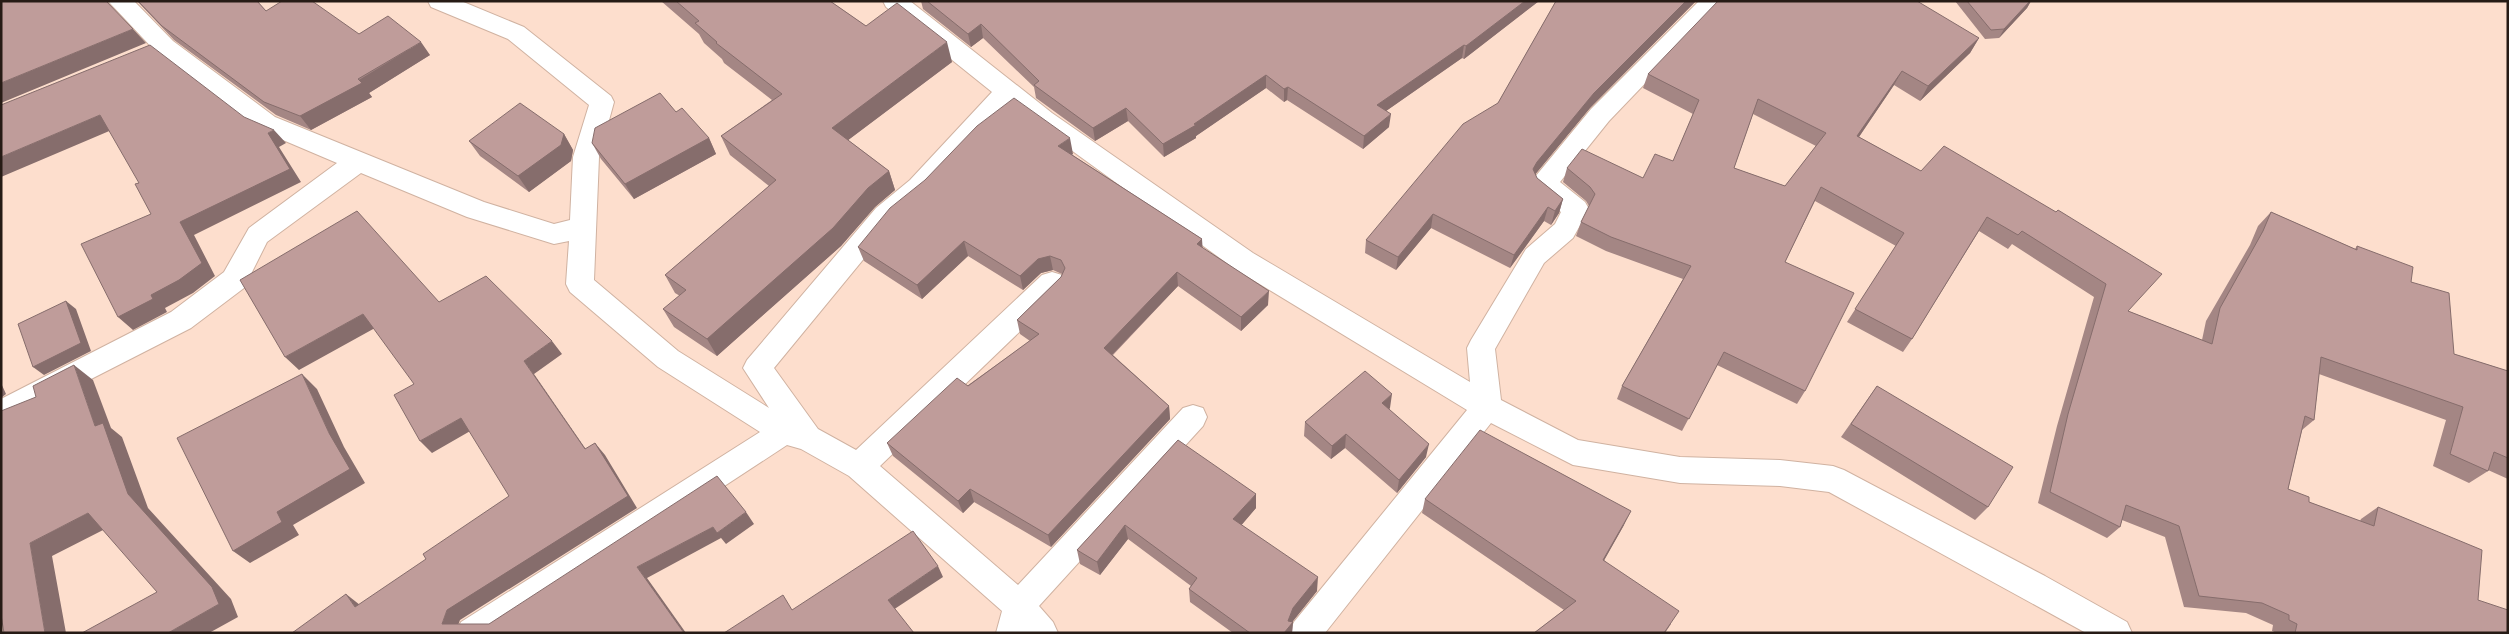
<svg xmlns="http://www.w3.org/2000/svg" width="2509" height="634" font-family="'Fira Sans Condensed',sans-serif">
<rect width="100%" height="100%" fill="#fddecd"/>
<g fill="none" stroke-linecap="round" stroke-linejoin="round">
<g stroke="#d0b2a1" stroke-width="2">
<path id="minor" d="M108,1H134L173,41L275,117L484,202L554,224L570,220L573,157L589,105L508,39L431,7L428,1H461L524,27L611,96L614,102L599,157L594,280L678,351L769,408L743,368L747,360L876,208L910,180L992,92L886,7L883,1H910L1052,113L1253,253L1470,382L1467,348L1471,340L1526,249L1555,224L1561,212L1535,191L1531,184L1535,177L1591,109L1699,1H1724L1609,121L1560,182L1585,202L1589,209L1573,238L1544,263L1495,349L1501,400L1578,440L1680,457L1780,460L1833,466L1844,470L2045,576L2127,622L2132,633H2086L1829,492L1780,486L1680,483L1573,465L1491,423L1325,633H1289L1294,622L1467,410L1235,269L1009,105L928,194L894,222L774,368L818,429L856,450L1042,275L1052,272L1062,275L1066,283L1062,291L880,466L1018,585L1183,408L1193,405L1203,408L1207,417L1203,426L1039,606L1053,622L1058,633H996L1002,611L849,476L801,449L787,445L500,633H456L461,622L760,432L658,367L570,292L566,284L569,241L554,244L467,217L361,173L267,242L244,288L191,328L1,425V399L171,312L224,272L249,228L337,163L257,129L157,53Z"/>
</g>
<use href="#minor" fill="#fff" fill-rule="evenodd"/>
</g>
<path fill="#a48684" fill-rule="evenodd" d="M137,1H257L266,11L359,34L430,55L369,93L372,97L311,130L276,115L174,40Z
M661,1H830L866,26L952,62L848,140L889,171L895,190L875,207L841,246L717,356L674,327L663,309L680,296L675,293L665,275L769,186L730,155L721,136L772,100L724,63L722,59L704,43L699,34Z
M921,1H1539L1464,59L1462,58L1386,111L1389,127L1363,149L1287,100L1284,102L1266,88L1196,136V138L1164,157L1128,121L1095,141L1036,98L1034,87L983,38L971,47L923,9Z
M1556,1H1696L1590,108L1535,174L1537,178L1563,199L1559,213L1551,225L1544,221L1510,268L1431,228L1396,270L1365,253L1366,240L1498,103Z
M1955,1H2031L2027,8L1999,38L1985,39Z
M1979,38L1970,53L1920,101L1894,85L1859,137L1921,171L2056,212L2128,311L2202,340L2206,321L2250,245L2258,226L2271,212L2355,249L2357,246L2411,282L2454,354L2508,371V479L2488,470V471L2469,483L2433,466L2446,420L2319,374L2314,420L2302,430L2288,489L2309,502L2360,521L2361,519L2378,507L2478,600L2508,633H2277L2272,631L2273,625L2246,613L2184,607L2165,537L2122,520L2120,527L2107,538L2038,503L2057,426L2094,297L2012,244L2008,249L1979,231L1912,339L1903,352L1847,322L1896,246L1815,201L1785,262L1805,391L1797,404L1717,365L1682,431L1617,399L1622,386L1683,279L1606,251L1576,236L1581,222L1589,206L1586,201L1563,182L1567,168L1643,178L1673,161L1693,114L1643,88L1648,74ZM1753,114L1816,146L1785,186L1734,168Z
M676,112L709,138L716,154L634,199L601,159L592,143Z
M564,134L573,150L571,161L529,192L480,156L469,141Z
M1071,154L1202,239V247L1268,305L1241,331L1178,286L1113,355L1169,406L1170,419L1051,547L974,502L963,513L893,456L887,443L1030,341L1020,334L1017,320L1061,277L1062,274L1053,270L1041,273L1023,290L968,256L922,299L864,261L858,247L1073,154Z
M1877,386L1988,507L1975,520L1841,437Z
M1390,408L1389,410L1426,457L1397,493L1345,448L1331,459L1304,436L1305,422Z
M1178,440L1256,508L1241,525L1317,591L1293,621L1292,633H1233L1190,602L1189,589L1191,586L1128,539L1100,575L1080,564L1077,550Z
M1425,499L1624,525L1604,560L1671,624L1665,633H1534L1564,610L1422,513Z"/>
<path fill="#866d6c" d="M1525,1H1539L1464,59L1466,46Z
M1686,1H1696L1590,108L1534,176L1533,169L1537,162L1594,93Z
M2030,1H2031L2027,8L1999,38L2004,29Z
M981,24L983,38L971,47L968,34Z
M133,29L146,43L1,103V83Z
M1979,38L1970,53L1920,101L1928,86Z
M421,42L430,55L369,93L372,97L311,130L300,116Z
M947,42L952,62L839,147L832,128Z
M1464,45L1462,58L1376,118L1377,105Z
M1902,71L1894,85L1850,150L1857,136Z
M1266,75V88L1196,136V138L1164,157L1163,144L1194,124Z
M1288,87L1287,100L1284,102V89Z
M1126,108L1128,121L1095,141L1093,128Z
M1391,114L1389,127L1363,149L1364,136Z
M100,115L114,129L1,177V157Z
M274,130L286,143L279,147L301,182L194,235L215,276L193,293L165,308L167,312L133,330L118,317L180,222L268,133Z
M564,134L573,150L571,161L529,192L518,176Z
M709,138L716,154L634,199L625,184Z
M1070,138L1073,154L1061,161L1058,146Z
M889,171L895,190L875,207L841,246L717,356L707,339L868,188Z
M1563,199L1559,213L1551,225L1555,211Z
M1548,207L1544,221L1510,268L1514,255Z
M1433,214L1431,228L1396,270L1398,257Z
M1202,239L1203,254L1197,244Z
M964,241L968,256L922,299L917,285Z
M1050,256L1053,270L1041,273L1023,290L1020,276L1038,259Z
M1177,272L1178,286L1106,361L1104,348Z
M1269,291L1268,305L1241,331V317Z
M66,301L76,309L91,351L44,375L33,367Z
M363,314L375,328L299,370L285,357Z
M552,341L562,354L534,374L594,461L585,449L524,361Z
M74,365L93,380L111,428L122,437L148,508L231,599L238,617L209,633H168L219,604L128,494L95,426Z
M302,374L317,389L344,447L365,483L293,525L299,535L250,563L233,551L329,433Z
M1,383L6,394L1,398Z
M1392,394L1390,408L1379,417L1382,403Z
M1169,406L1170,419L1051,547L1048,535Z
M461,418L472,430L432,453L420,441Z
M1346,434L1345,448L1331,459L1332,446Z
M595,443L605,455L637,508L460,620L455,633L442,624L447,610Z
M1429,444L1426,457L1397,493L1399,480Z
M970,489L974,502L963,513L958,501Z
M1256,494V508L1234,534L1233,519Z
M1631,511L1624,525L1597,573L1603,560Z
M746,512L754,524L726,544L717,533Z
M88,513L109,527L52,556L66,633H45L30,543Z
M1125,525L1128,539L1100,575L1097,562Z
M713,527L721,538L647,578L686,633H684L637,567Z
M938,566L943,577L893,610L888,600Z
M1318,577L1317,591L1293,621L1291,624L1293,622L1292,633H1284L1288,621L1293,608Z
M346,594L360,605L355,607Z"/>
<path fill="#bf9c9a" stroke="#866d6c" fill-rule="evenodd" d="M1,1H106L133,29L1,83Z
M138,1H257L266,11L282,1H312L359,34L388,16L421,42L358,79L362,83L300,116L264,102L162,26Z
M676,1H830L866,26L897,3L947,42L832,128L889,171L868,188L833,228L707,339L663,309L686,290L665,275L776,180L721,136L782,94L716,43L717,42L695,23L699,21Z
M927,1H1525L1466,46L1464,45L1377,105L1391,114L1364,136L1288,87L1284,89L1266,75L1194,124L1196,125L1163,144L1126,108L1093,128L1034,85L1039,81L981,24L968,34Z
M1556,1H1686L1594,93L1537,162L1533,169L1537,178L1563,199L1555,211L1548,207L1514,255L1433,214L1398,257L1366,240L1463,124L1498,103Z
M1718,1H1917L1979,38L1928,86L1902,71L1857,136L1921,171L1944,146L2056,212L2058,210L2162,274L2128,311L2212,344L2220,308L2263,231L2271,212L2357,250V246L2413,267L2411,282L2449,293L2454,354L2508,371V458L2494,452L2488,471L2450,454L2463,407L2321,357L2314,420L2305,416L2288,489L2309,497V502L2374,526L2378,507L2482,550L2478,600L2508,610V633H2295L2297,624L2289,620V615L2262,603L2199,596L2179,526L2126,505L2120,527L2050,492L2068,414L2106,284L2022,231L2018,235L1987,217L1912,339L1855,309L1904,233L1821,187L1785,262L1854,293L1805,391L1724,352L1689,419L1622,386L1691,266L1611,237L1581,222L1595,194L1590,187L1567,168L1582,149L1643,178L1655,154L1673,161L1699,100L1648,74ZM1758,99L1826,133L1785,186L1734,168Z
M1967,1H2030L2004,29L1991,30Z
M150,45L244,117L274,130L268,133L290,169L180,222L202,263L179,280L151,295L153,299L118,317L81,244L151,214L135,184L139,183L100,115L1,157V105Z
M660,93L676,112L682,108L709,138L625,184L592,143L595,128Z
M1014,98L1070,138L1058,146L1202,239L1197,244L1269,291L1241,317L1177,272L1104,348L1169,406L1048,535L970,489L958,501L887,443L957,378L968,386L1039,334L1017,320L1061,277L1065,268L1061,260L1050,256L1038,259L1020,276L964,241L917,285L858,247L890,208L925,180L977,126Z
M520,103L564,134L561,145L518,176L469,141Z
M357,211L439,302L486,276L552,341L524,361L585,449L595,443L628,496L447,610L442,624H489L717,476L746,512L717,533L713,527L637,567L684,633H292L346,594L355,607L426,559L423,554L509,496L461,418L420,441L394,395L414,384L363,314L285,357L240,280Z
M66,301L81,343L33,367L18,324Z
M74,365L95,426L103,423L128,494L212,587L219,604L168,633H82L157,592L88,513L30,543L45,633H4L1,615V411L36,397L33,386Z
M1365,371L1392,394L1382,403L1429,444L1399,480L1346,434L1332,446L1305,422Z
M302,374L329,433L350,469L277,512L282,522L233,551L177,438Z
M1877,386L2013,467L1988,507L1851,424Z
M1480,430L1631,511L1603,560L1679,611L1664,633H1534L1576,601L1425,499Z
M1178,440L1256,494L1233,519L1318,577L1293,608L1288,621L1293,622L1284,633H1250L1189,589L1197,578L1125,525L1097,562L1077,550Z
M913,531L938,566L888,600L914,633H724L783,595L792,610Z"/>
<rect width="2509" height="634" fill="none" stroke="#261b15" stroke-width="5"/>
</svg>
